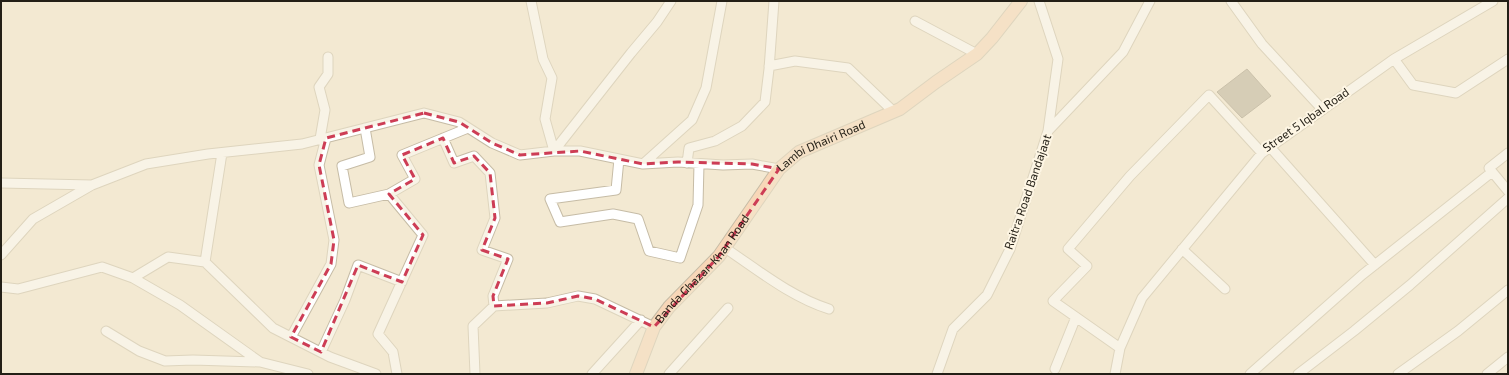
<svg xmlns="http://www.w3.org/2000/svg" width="1509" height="375" font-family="'Exo 2',sans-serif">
<rect width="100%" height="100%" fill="#f3e9d2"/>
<path fill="#b4aa95" stroke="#9a907b" d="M1247,69L1271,96L1242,118L1217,92Z"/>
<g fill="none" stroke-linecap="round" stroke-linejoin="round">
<g stroke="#c6bca6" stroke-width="11">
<path id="street" d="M531,1L543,59L552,78L545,119L554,151
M1039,1L1058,59L1048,131
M1231,1L1262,44L1322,109
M915,21L977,54
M1394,59L1413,85L1456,93L1508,59
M769,66L795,61L848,68L894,112
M365,128L370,157L342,166L349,203L389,194L423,235L378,334L393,352L397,374
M443,138L454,163L474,156L490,173L495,218L482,250L508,259L493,296L494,306
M320,139L325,110L319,87L328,74V57
M1270,147L1375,265
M554,151L631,53L657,22L671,1
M1508,153L1489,168L1508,191
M619,159L616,190L550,199L560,222L613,214L638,219L649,251L680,258L698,205L699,164
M687,163L689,148L715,141L742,126L765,102L769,69L774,1
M643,164L692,120L706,88L722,1
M1,183L92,185
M389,194L415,179L402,155L468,128
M725,248C758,270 791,297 829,309
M1182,249L1225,289
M1,255L33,219L92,185L146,164L208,154L302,144L424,113L459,122L492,143L520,155L554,151H580L643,164L678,162L723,165L752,164L779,169
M205,262L222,153
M133,278L168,257L205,262L273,328L330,357L376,374
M1,287L18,289L102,267L133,278L180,305L260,362L308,374
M106,331L139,351L165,361L193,360L260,362
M291,337L331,264L334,240L319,165L326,138
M1120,348L1053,301L1087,266L1068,249L1130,176L1209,95L1262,153L1394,59L1493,1
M321,352L345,300L358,265L402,282
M1055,369L1076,317
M475,374L473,326L494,306L547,303L578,296L595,299L654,327
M592,374L641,320
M669,374L728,308
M937,374L953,329L987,295L1010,249L1048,131L1123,52L1150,1
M1115,374L1120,348L1142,298L1262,153
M1250,374L1362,275L1492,172
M1298,374L1354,331L1410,285L1508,198
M1398,374L1458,331L1508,290
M1487,374L1508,357"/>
</g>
<g stroke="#c6bca6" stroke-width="14">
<g id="secondary">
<path id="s1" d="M636,374L654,327L669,307L719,256L779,169L799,152L900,109L936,82L977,54L992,38L1021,1"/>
</g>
</g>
<use href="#street" stroke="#fff" stroke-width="9"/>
<use href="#secondary" stroke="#f8d7b8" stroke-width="12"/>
</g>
<path d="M0 0H1509V375H0ZM424,113L459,122L492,143L520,155L580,151L643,164L678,162L752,164L779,169L719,256L654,327L595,299L578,296L547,303L494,306L493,296L508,259L482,250L495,218L490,173L474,156L454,163L443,138L402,155L415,179L389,194L423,235L402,282L358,265L321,352L291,337L331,264L334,240L319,165L326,138Z" fill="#f3e9d2" fill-opacity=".55" fill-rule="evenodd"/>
<path fill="none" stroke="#cd3d55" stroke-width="3" stroke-dasharray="8 5" stroke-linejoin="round" d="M424,113L459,122L492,143L520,155L580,151L643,164L678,162L752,164L779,169L719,256L654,327L595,299L578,296L547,303L494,306L493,296L508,259L482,250L495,218L490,173L474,156L454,163L443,138L402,155L415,179L389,194L423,235L402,282L358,265L321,352L291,337L331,264L334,240L319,165L326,138Z"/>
<g text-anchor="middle" stroke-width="4" stroke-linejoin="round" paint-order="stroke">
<g font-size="12" fill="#231f16" stroke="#fef6e4">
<text transform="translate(1306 120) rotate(-35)" y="4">Street 5 Iqbal Road</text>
<text dy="4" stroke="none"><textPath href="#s1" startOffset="301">Lambi Dhairi Road</textPath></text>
<text transform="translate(1028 192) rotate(-71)" y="4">Raitra Road Bandajaat</text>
<text dy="4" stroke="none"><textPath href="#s1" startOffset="126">Banda Ghazan Khan Road</textPath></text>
</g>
</g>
<rect width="1509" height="375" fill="none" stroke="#231f16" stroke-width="4"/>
</svg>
